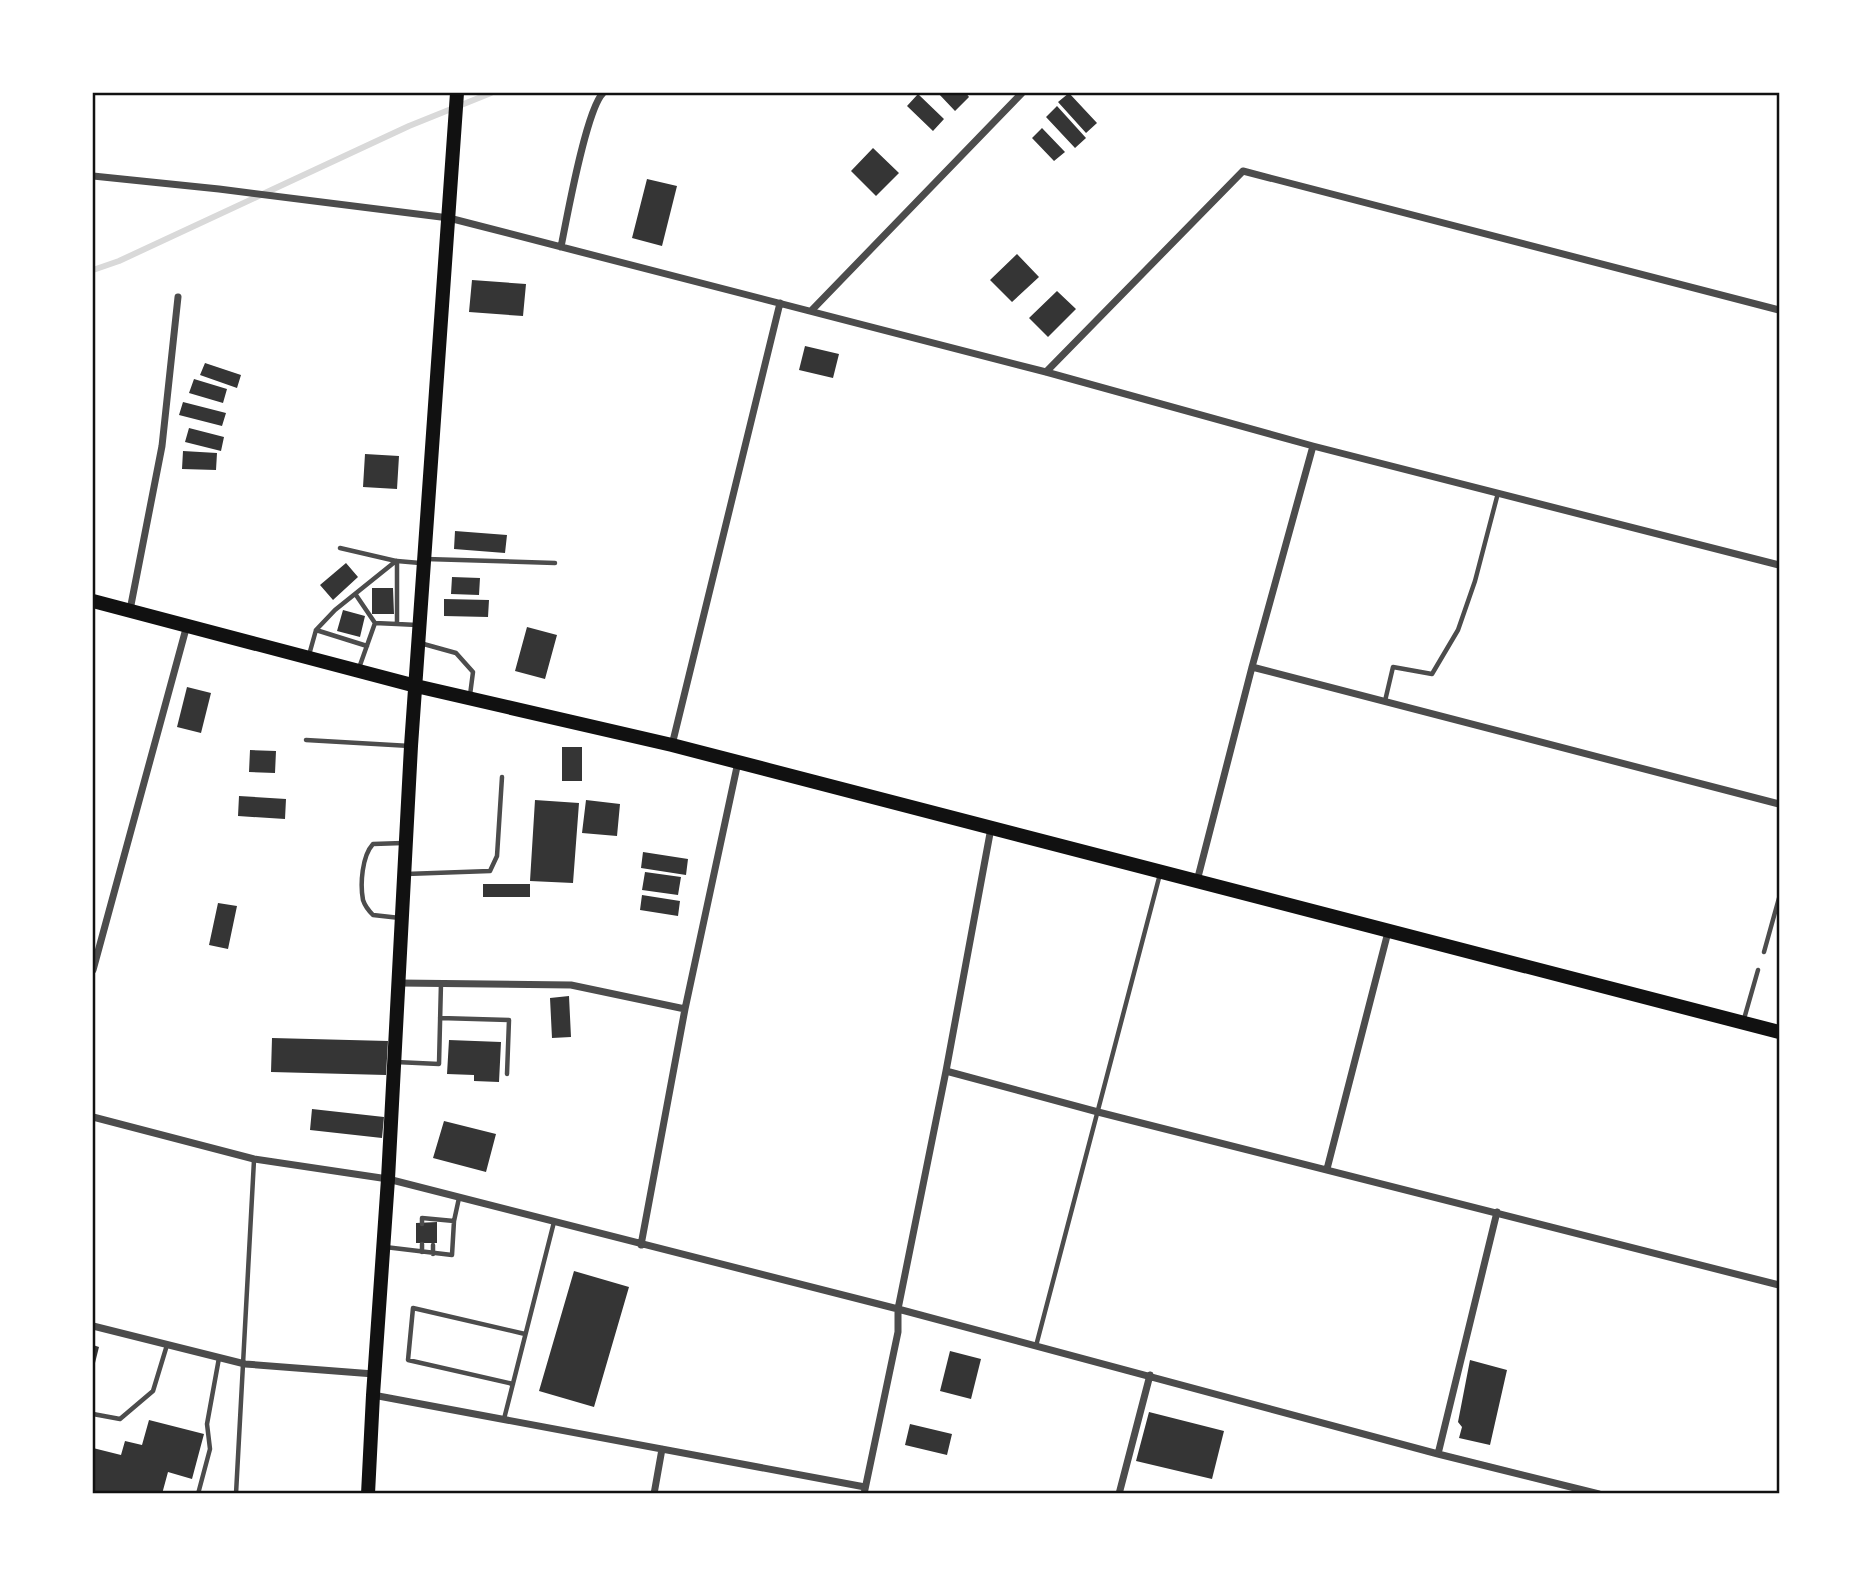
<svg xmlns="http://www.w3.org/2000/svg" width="1872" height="1587" font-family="Lora,serif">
<rect width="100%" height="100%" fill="#fff"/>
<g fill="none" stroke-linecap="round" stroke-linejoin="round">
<path stroke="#d9d9d9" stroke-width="6" d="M93,270L119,261L409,126L491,93"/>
</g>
<path fill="#353535" d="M938,93H966L969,97L955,111Z
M1069,93L1097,123L1086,133L1058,102Z
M918,94L944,119L933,131L907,106Z
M1057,106L1086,138L1075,148L1046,117Z
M1042,128L1065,152L1054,161L1032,138Z
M873,148L899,173L876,196L851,171Z
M647,179L677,186L662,246L632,238Z
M1017,254L1039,277L1012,302L990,280Z
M472,280L526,284L523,316L469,312Z
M1057,291L1076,309L1048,337L1029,318Z
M805,346L839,354L833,378L799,370Z
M205,363L241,375L237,388L200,375Z
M194,379L227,389L223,403L189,393Z
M183,402L226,413L222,426L179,415Z
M189,428L224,437L221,451L185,442Z
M183,451L217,453L216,470L182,469Z
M365,454L399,456L397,489L363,487Z
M455,531L507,535L505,553L454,549Z
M346,563L358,577L333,600L320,585Z
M452,577L480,578L479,595L451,594Z
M372,588H393L394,614H372Z
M444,599L489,600L488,617L444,616Z
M343,610L365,616L360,637L337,631Z
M527,627L557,635L545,679L515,671Z
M187,687L211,693L201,733L177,727Z
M562,747H582V781H562Z
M250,750L276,751L275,773L249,772Z
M239,796L286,799L285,819L238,816Z
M535,800L579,803L573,883L530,881Z
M586,800L620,804L617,836L582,833Z
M643,852L688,859L686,875L641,868Z
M645,872L681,877L678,895L642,890Z
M483,884H530V897H483Z
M642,895L680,901L678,916L640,910Z
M218,903L237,906L228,949L209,945Z
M569,996L571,1037L552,1038L550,998Z
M272,1038L388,1041L386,1075L271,1072Z
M449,1040L501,1042L499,1082L474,1081V1075L447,1074Z
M312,1109L384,1117L382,1138L310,1130Z
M444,1121L496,1134L486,1172L433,1158Z
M437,1222V1243H416V1223Z
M574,1271L629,1287L594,1407L539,1391Z
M93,1345L99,1347L94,1367H93Z
M950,1351L981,1359L971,1399L940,1391Z
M1470,1360L1507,1370L1490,1445L1459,1438L1462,1427L1458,1422Z
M1149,1412L1224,1431L1212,1479L1136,1461Z
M149,1420L204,1434L192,1479L168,1472L162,1494H93V1448L121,1455L125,1441L142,1445Z
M910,1424L952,1434L947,1455L905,1445Z"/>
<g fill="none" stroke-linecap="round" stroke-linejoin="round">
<path stroke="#4c4c4c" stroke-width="4.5" d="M340,548L396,561
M426,559L555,563
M356,595L375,623
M417,625L397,624V561L420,563
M316,630L335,610L396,561
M420,643L456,653L473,672L470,695
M309,655L316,630L367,646
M359,668L375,623L397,624
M1385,701L1393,667L1432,674L1458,630L1475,581L1498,493
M306,740L410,746
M406,874L490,871L497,856L502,777
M400,918L373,915C369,911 365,906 363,900C360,884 362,856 373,844L403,843
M1764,952L1779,898
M440,1018L509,1020L507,1074
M1744,1019L1758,970
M396,1062L439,1064L441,983
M422,1224V1218L454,1221
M385,1247L452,1255L454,1221L459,1198
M422,1252V1244
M433,1254V1245
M1036,1346L1160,874
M513,1384L408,1360L413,1308L525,1334
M93,1414L120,1419L153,1391L167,1345
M504,1419L554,1222
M198,1494L210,1449L207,1424L219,1358
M236,1494L254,1160"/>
<path stroke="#4c4c4c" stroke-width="7" d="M93,176L219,189L449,218L1046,372L1313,446L1779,565
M561,247C567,217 586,110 603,93
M811,311L1022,93
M1046,372L1243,171L1779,310
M130,610L162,446L178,297
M1252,667L1779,804
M672,745L780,303
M1197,881L1252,667L1313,446
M93,970L187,625
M399,983L571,985L685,1009
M946,1071L1098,1112L1779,1285
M93,1117L254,1159L388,1179L898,1309L1438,1454L1599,1494
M1327,1169L1388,932
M641,1245L685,1009L738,762
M93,1326L245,1364L374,1374
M373,1395L865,1487
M1438,1454L1497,1212
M654,1494L662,1449
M864,1494L898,1332V1309L946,1071L991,828
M1119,1494L1150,1375"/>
<path stroke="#111" stroke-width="14" d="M93,601L416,686L672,745L1779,1032
M368,1494L373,1395L388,1179L411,746L457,93"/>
</g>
<rect width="1872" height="1587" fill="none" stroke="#ffffff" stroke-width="189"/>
<rect x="94" y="94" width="1684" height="1398" fill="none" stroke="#111" stroke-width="2.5"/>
</svg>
